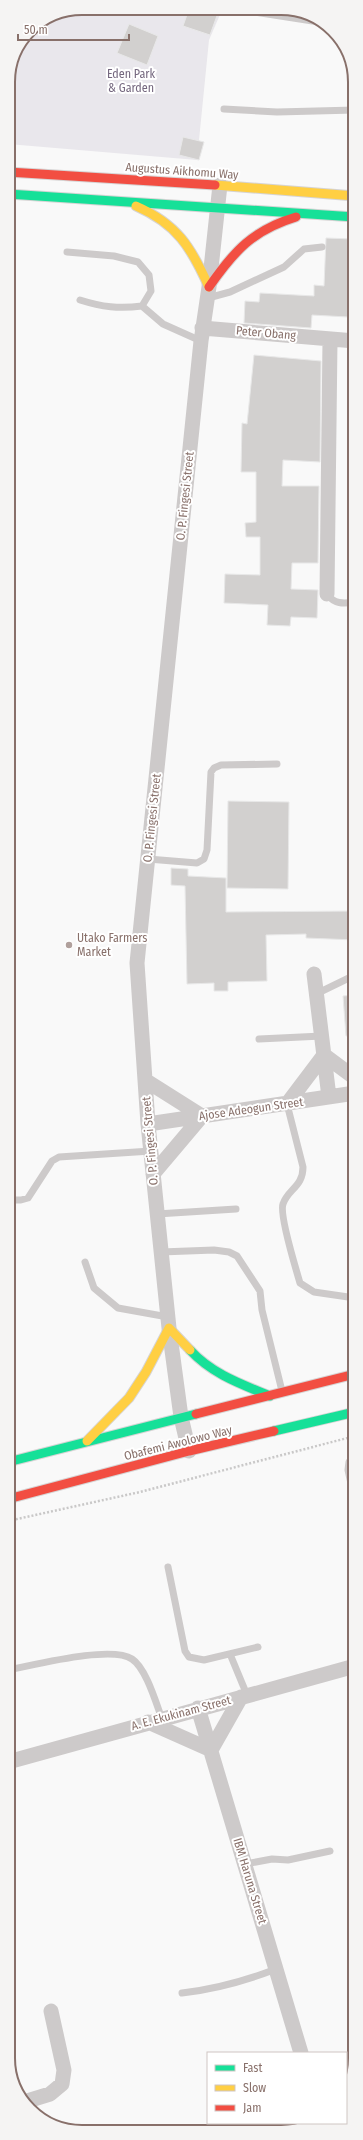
<svg xmlns="http://www.w3.org/2000/svg" width="363" height="2140" font-family="'Fira Sans Condensed',sans-serif">
<rect width="100%" height="100%" fill="#f9f9f9"/>
<path fill="#e9e7ec" d="M82,8L222,10L209,40L197,160L8,144V77L30,29L54,14Z"/>
<path fill="#d2d0cf" stroke="#e8e8e8" d="M189,9L219,10L210,35L183,26Z
M129,24L158,36L147,65L117,53Z
M183,137L204,142L199,160L179,155Z
M326,238L352,239L348,317L312,315L311,328L244,323L245,301L259,302L260,293L314,296V285L324,286Z
M254,355L321,361L320,462L283,460L282,486H319L318,563H292L291,589L318,590L317,618L291,617L290,626L267,625L268,605L224,603L225,574L260,575V537H246L245,523L256,522V472H241L242,423L247,424Z
M228,801L289,802L288,889L227,888Z
M171,868L188,869V876L226,878V912L355,911V940L306,938V934L266,935L267,981L228,982V991H214V983L187,984L185,886L171,885Z
M355,995V1036H346L343,996Z"/>
<g fill="none" stroke-linecap="round" stroke-linejoin="round">
<g stroke="#d6d4d4" stroke-width="11">
<path id="fast" d="M8,194L355,217
M190,1350C212,1374 241,1384 270,1396
M274,1431L355,1412
M8,1462L196,1414"/>
</g>
<g stroke="#d6d4d4" stroke-width="11">
<path id="slow" d="M215,185L355,196
M136,206C177,224 191,247 209,287
M87,1441L129,1398L146,1372L169,1328L190,1350"/>
</g>
<g stroke="#d6d4d4" stroke-width="11">
<path id="jam" d="M8,172L215,185
M209,287C234,251 253,230 296,217
M196,1414L355,1374
M8,1499L189,1451L274,1431"/>
</g>
<path stroke="#c9c8c8" stroke-width="2.5" stroke-dasharray="2 2" stroke-linecap="butt" d="M8,1521L140,1492L355,1436"/>
<path stroke="#cdcaca" stroke-width="7" d="M247,11L319,22
M224,109L277,112L355,110
M67,252L114,256L138,262L149,275L151,291L142,306
M208,298L230,292L284,267L304,249L322,247
M80,300C102,307 119,309 142,306
M142,306L163,324L201,341
M327,594C334,604 343,604 355,602
M148,859L197,863L204,859L207,850L211,772L214,768L221,765L277,764
M316,994L355,975
M259,1039L322,1036
M287,1104L303,1167C303,1187 288,1189 283,1204C279,1215 296,1269 300,1283L314,1292L355,1298
M8,1200H21L28,1198L52,1161L59,1157L151,1151
M157,1214L236,1209
M161,1252L214,1250L229,1252L237,1256L260,1291L262,1310L282,1391
M85,1262L94,1288L118,1308L168,1317
M355,1459L349,1462L348,1470L355,1502
M168,1567L185,1651L189,1657L204,1660L258,1647
M230,1654L247,1695
M8,1670C35,1665 111,1645 132,1659C146,1668 156,1703 162,1719
M352,1704L355,1718
M245,1864L272,1859L288,1860L330,1851
M182,1993C216,1989 245,1981 276,1969
M346,2075L350,2074
M274,2123L277,2132"/>
<path stroke="#cdcaca" stroke-width="15" d="M202,328L355,341
M327,594L330,340
M314,974L329,1097
M145,1080L202,1116L153,1174
M287,1104L324,1055L355,1078
M148,1124L355,1093
M189,1451L181,1417L169,1328L148,1124L137,963L201,341L209,287L220,185
M198,1708L301,2053
M148,1722L211,1750L241,1697
M8,1762L355,1666
M24,2102L50,2094L62,2084L64,2070L51,2011"/>
<use href="#fast" stroke="#16e098" stroke-width="9"/>
<use href="#slow" stroke="#ffcf43" stroke-width="9"/>
<use href="#jam" stroke="#f24e42" stroke-width="9"/>
</g>
<circle fill="#b0a09c" stroke="#fff" stroke-width="1.5" cx="69" cy="945" r="4"/>
<g text-anchor="middle" stroke-width="4" stroke-linejoin="round" paint-order="stroke">
<g font-size="12" fill="#75687f" stroke="#fff">
<text x="131" y="78">Eden Park<tspan x="131" dy="14">&amp; Garden</tspan></text>
</g>
<g font-size="12" fill="#88706a" stroke="#fff">
<text transform="translate(182 171) rotate(4)" y="4">Augustus Aikhomu Way</text>
<text transform="translate(266 333) rotate(5)" y="4">Peter Obang</text>
<text transform="translate(185 496) rotate(-84)" y="4">O. P. Fingesi Street</text>
<text transform="translate(152 818) rotate(-84)" y="4">O. P. Fingesi Street</text>
<text transform="translate(251 1109) rotate(-8)" y="4">Ajose Adeogun Street</text>
<text transform="translate(150 1141) rotate(-95)" y="4">O. P. Fingesi Street</text>
<text transform="translate(178 1443) rotate(-14)" y="4">Obafemi Awolowo Way</text>
<text transform="translate(181 1713) rotate(-15)" y="4">A. E. Ekukinam Street</text>
<text transform="translate(250 1881) rotate(73)" y="4">IBM Haruna Street</text>
</g>
<g font-size="12" fill="#88706a" stroke="#fff" text-anchor="start">
<text x="77" y="942">Utako Farmers<tspan x="77" dy="14">Market</tspan></text>
</g>
</g>
<path d="M0 0H363V2140H0ZM82 15H281A67 67 0 0 1 348 82V2058A67 67 0 0 1 281 2125H82A67 67 0 0 1 15 2058V82A67 67 0 0 1 82 15Z" fill="#f5f4f3" fill-rule="evenodd"/>
<path fill="none" stroke="#88706a" stroke-width="2" d="M82 15H281A67 67 0 0 1 348 82V2058A67 67 0 0 1 281 2125H82A67 67 0 0 1 15 2058V82A67 67 0 0 1 82 15Z"/>
<rect x="207" y="2052" width="140" height="72" fill="#ffffff" stroke="#cfc6c3"/>
<rect x="215" y="2065" width="20" height="6" fill="#16e098" stroke="#cfc6c3"/>
<text x="243" y="2072" font-size="12" fill="#88706a">Fast</text>
<rect x="215" y="2085" width="20" height="6" fill="#ffcf43" stroke="#cfc6c3"/>
<text x="243" y="2092" font-size="12" fill="#88706a">Slow</text>
<rect x="215" y="2105" width="20" height="6" fill="#f24e42" stroke="#cfc6c3"/>
<text x="243" y="2112" font-size="12" fill="#88706a">Jam</text>
<path d="M18 34v6h111v-6" fill="none" stroke="#88706a" stroke-width="2"/>
<text x="24" y="34" font-size="12" fill="#88706a" stroke="#ffffff" stroke-width="3" paint-order="stroke">50 m</text>
</svg>
